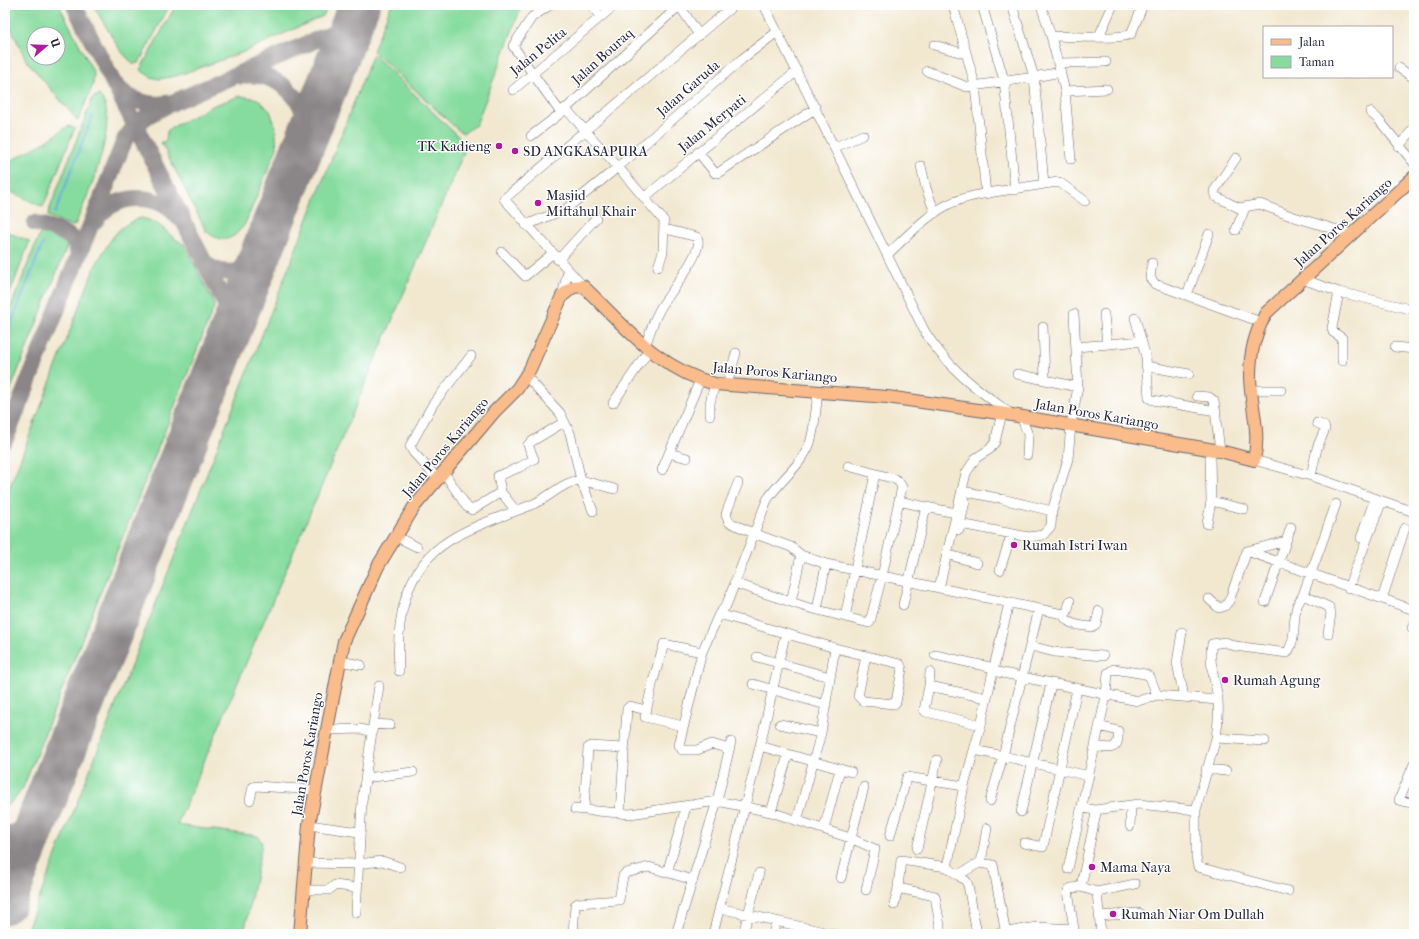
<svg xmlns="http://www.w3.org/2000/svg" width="1419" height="939" font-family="'IM FELL French Canon',serif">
<rect width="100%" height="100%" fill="#fff"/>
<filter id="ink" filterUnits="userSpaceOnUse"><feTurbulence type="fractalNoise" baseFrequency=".025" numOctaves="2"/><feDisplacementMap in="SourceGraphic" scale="8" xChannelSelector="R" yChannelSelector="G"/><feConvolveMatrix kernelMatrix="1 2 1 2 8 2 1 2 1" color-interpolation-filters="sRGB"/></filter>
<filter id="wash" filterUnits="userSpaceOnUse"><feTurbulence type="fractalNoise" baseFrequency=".012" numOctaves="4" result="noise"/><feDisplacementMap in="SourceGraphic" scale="16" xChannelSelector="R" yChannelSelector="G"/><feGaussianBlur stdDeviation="0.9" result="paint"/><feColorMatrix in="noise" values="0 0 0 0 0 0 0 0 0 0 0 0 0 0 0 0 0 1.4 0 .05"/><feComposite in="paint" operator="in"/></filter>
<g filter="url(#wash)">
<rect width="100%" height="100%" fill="#f2e8d0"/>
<path fill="#86dc9f" stroke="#547f6d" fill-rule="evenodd" d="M5,5H59L94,73L93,85L78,121L26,60L5,16ZM34,34H58V58H34Z
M93,5H170L141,59L138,63L133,64L120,50Z
M176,5H329L323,16L241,53L176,76L159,79L151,77L140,70Z
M391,5H522L476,125C471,127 468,131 463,133L458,130L373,51Z
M373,54L467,145L177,825L258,836L262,843L244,934H25Z
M99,95C123,117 86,200 75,225L72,226L48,216V213L93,97Z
M240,96L258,99L270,111L275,125L277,148L245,224C233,240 223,245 206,231L161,142L166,141L167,131L173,127L212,106Z
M68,126L75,128L43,207L5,189V164L47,141Z
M141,218C165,223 166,236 184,244L214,303V307L23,788L14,800L5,807V499L95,266C109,244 114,226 141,218Z
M5,231L29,241V243L5,306Z
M44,232L64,240L67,246L5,404V322L40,233Z"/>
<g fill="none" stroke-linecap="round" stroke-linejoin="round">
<path stroke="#70a8df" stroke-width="2" d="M55,213L93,115
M5,339L43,243"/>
<path stroke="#8a8586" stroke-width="17" d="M74,5L225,303L231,324L228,336
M240,76C271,70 302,92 306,124C307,130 306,137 305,143
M116,85C128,100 149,107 168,103
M95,221C114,193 157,190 179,218
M35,223C54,230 79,232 78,257
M203,262C220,276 237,274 256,266
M5,440L125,139C139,118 153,112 176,101L332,33L355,16
M5,836L24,829L40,814
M5,870L7,884L5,895"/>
<path stroke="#8a8586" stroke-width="42" d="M5,903L359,5"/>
</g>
</g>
<g filter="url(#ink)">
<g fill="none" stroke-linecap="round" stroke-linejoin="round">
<g stroke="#6b676f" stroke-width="10">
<path id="minor" d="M550,5L532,17L513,46L561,113
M592,5L600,17
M679,5L699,35
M764,5L925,332C949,370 976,388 1011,414
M953,5L975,85L986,194
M982,5L1004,80L1015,190
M1012,5L1034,77L1061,72
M1041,5L1051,36C1066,36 1120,40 1131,34L1143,5
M1051,36L1065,91L1071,159
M1099,36L1113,5
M934,45L966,54
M1059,63L1106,62
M1399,68L1414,78
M513,90L615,5
M1065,91L1107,89
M565,108L618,167L742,59L777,32
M1370,112L1378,119L1414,163
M531,136L561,113L680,5
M1399,146L1414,128
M835,147L863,135
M698,152L715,173H718L816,108
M1236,158L1214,191L1215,196L1239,208L1260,204L1291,216L1351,234
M921,166L926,188L935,213
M1044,184L1059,182L1085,201
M645,197L797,71
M526,225L566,209L618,167L664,221L663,252L658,267
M1236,230L1245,208
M502,252L525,276L552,254
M888,254C906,237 925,217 947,205C974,192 1014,190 1044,184L1034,77L967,87L927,71
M558,260L596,218
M1152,263L1150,278L1155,284L1261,322
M1302,279L1339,292L1414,310
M583,286L504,199L734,5
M1339,292L1332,328L1333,332L1342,338V361
M1187,295L1209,234
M562,296L568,271
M1104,314L1107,344
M1135,318L1146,357L1149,398L1153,400L1216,411
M1043,327L1045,379
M645,347C649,335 653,321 660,309C667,296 706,250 697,237L665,229
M1077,347L1141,341
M1395,347L1414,349
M1146,366L1189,374
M1017,374L1078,387
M727,385L736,353
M1252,390H1281
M818,391C816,408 815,427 810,443C802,465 779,481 767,500L726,606L719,614L835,648L900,664L902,669L896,702L894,704L863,701L858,696L866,656
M1197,396L1209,397L1214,401L1220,451L1212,453L1210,458L1211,501L1207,524
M613,403L649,350
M710,415V403L715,384
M1021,416L1028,435L1027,455
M669,453L687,458
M1254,460L1311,476L1414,512
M662,470L700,380
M443,471L467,507L472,510L501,492L516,511
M1311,476L1317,448L1325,429L1324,426L1317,423
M437,478L413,452L410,446L433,404L471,356
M738,483L727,511L726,515L729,522L753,533L791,547L801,555L826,564L1039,609
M501,492L498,476L520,467L534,459L528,445L531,442L564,422
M967,492L997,498
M1002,499L1052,511
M899,501L926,507
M1211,501L1244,509
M593,511L581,480L614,489
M960,524L1029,537L1043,535L1051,526L1052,511L1068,459L1071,425L1078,387L1074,314
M959,530L965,501
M395,536L417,547
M1361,538L1375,498
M1247,551L1414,610
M1247,551L1286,541
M953,556L977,563
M1000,570L1011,535
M734,583L806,607L869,623L870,622L882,576L902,487L899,482L895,479L848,466
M939,588L966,473L976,458L990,449L995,442L1002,413
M1348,588L1382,501
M1303,595L1329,607L1331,613L1328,634
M1209,599L1219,608L1225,606L1229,601L1247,551
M1382,599L1405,528
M791,602L801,555
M1265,602L1291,527
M903,605L926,507L956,513
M817,610L826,564
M1099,611L1096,624L1092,627C1080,625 1068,626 1063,614L1039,609L1022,677L1138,701L1157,695L1218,700
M719,614L702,652L679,745L682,750H697L712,744L729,749
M1063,614L1067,612L1070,601
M845,617L875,474
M1412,628L1414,624
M1182,632L1177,663L1184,697
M1031,646L1054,652L1103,656
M935,655L994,668
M757,657L830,677
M340,661L361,665
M399,671C396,621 403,569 450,540C474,525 504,516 531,505C548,499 563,481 581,480L570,433L560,413L526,376
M753,684L826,705
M929,686L930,672
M373,724L390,725
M780,724L821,733
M981,725L926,712L924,710L929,686L987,698
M683,726L645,717L653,681L664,644L702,652
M327,730L361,729L372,732L362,801L356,913
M372,732L379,686
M1216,738L1196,810V856L1198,867L1288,891
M1265,741L1216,738C1218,725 1219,713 1218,700C1216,682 1208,662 1212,644L1225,642L1235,646L1287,653C1297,639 1292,622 1297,606C1298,603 1301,599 1303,595L1336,504
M760,746L840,769L824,829
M1095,746C1110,749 1120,751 1118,731L1099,726
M974,750L1003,756L1022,677L993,671L1009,603
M1414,764L1399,800L1414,804
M840,769L851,772
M1206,769L1226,771
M365,778L413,772
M964,786L947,867L958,875L979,863L993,865L1006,934
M250,800L253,787L256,786L316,790
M990,801L1003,756L1089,776
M1083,808L1095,810L1096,813L1081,887L1097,892L1101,934
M575,809L630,814L717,801L771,812L850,838L875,849L866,890
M584,810L588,748L591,746L623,748
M1095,810L1138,804L1196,810
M771,812L788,755
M1021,812L1051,684
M620,813L627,709L630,706L646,710
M797,821L821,733L835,648
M309,825L359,832
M1130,826L1131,805
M890,836L907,777L964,786L981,725L993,671
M1024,843L1043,847L1077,689
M917,849L937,760
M981,862L987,828
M306,863L358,864L382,861L400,867
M1068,869L1106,696L1108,673L1114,669L1145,674L1150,677L1157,695
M667,873L686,807
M958,875L966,881L968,885L977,934
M841,878L864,787
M304,890H329L335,885L357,888
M1097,892L1135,884
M894,905L898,888
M719,908L833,934
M1100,916L1139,913
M940,926L935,896L898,888L901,860L947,867
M573,934L575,905L578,903L619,900L623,876L626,873L649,867L693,880
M676,934L717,801L731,742
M713,934L760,746L785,635
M743,934L759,873
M773,934L776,921
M995,934L1037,927
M1037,934V927L1074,929L1068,891L1071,888L1081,887"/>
</g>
<g stroke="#6b676f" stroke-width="14">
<path id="major" d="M300,934L309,825L340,661L344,641L378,566L414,507L495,411L517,389L530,369L562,296L573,287L583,286C625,326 656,368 715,384L887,397L1006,414L1220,451L1254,460C1261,431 1250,404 1250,375C1250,354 1256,331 1266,313L1414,177"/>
</g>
<use href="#minor" stroke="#fff" stroke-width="9"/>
<use href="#major" stroke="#f9bc8a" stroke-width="12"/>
</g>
</g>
<g fill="#b5179e" stroke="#fff" stroke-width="1.5">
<circle cx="499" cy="146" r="4"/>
<circle cx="515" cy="151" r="4"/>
<circle cx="538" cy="203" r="4"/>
<circle cx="1014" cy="545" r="4"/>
<circle cx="1225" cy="680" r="4"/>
<circle cx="1092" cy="867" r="4"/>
<circle cx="1113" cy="914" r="4"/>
</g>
<g text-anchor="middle" stroke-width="3" stroke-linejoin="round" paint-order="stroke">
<g font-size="14" fill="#22223b" stroke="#fff">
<text transform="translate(538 51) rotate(-39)" y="5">Jalan Pelita</text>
<text transform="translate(602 56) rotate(-42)" y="5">Jalan Bouraq</text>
<text transform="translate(688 88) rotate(-41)" y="5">Jalan Garuda</text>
<text transform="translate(712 123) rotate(-39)" y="5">Jalan Merpati</text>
<text transform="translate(1343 222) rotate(-42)" y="5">Jalan Poros Kariango</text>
<text transform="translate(775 372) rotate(5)" y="5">Jalan Poros Kariango</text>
<text transform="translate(1097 414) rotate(10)" y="5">Jalan Poros Kariango</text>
<text transform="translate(445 447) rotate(-50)" y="5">Jalan Poros Kariango</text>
<text transform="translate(307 754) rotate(-80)" y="5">Jalan Poros Kariango</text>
</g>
<g font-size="14" fill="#22223b" stroke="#fff" text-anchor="start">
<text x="491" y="151" text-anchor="end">TK Kadieng</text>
<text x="523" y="156">SD ANGKASAPURA</text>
<text x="546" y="200">Masjid<tspan x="546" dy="16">Miftahul Khair</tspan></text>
<text x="1022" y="550">Rumah Istri Iwan</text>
<text x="1233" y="685">Rumah Agung</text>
<text x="1100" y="872">Mama Naya</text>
<text x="1121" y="919">Rumah Niar Om Dullah</text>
</g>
</g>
<rect width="1419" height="939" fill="none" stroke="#fff" stroke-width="20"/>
<rect x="1263" y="26" width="130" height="52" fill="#ffffff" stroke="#a7a7b1"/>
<rect x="1271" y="39" width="20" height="6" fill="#f9bc8a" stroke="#a7a7b1"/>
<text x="1299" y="46" font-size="12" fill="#22223b">Jalan</text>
<rect x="1271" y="56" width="20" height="12" fill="#86dc9f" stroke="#a7a7b1"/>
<text x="1299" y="66" font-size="12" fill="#22223b">Taman</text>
<g transform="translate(46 46) rotate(71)"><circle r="19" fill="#ffffff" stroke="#a7a7b1"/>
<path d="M0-3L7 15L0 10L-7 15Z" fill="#b5179e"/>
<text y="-6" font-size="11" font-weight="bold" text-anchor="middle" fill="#22223b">U</text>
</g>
</svg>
